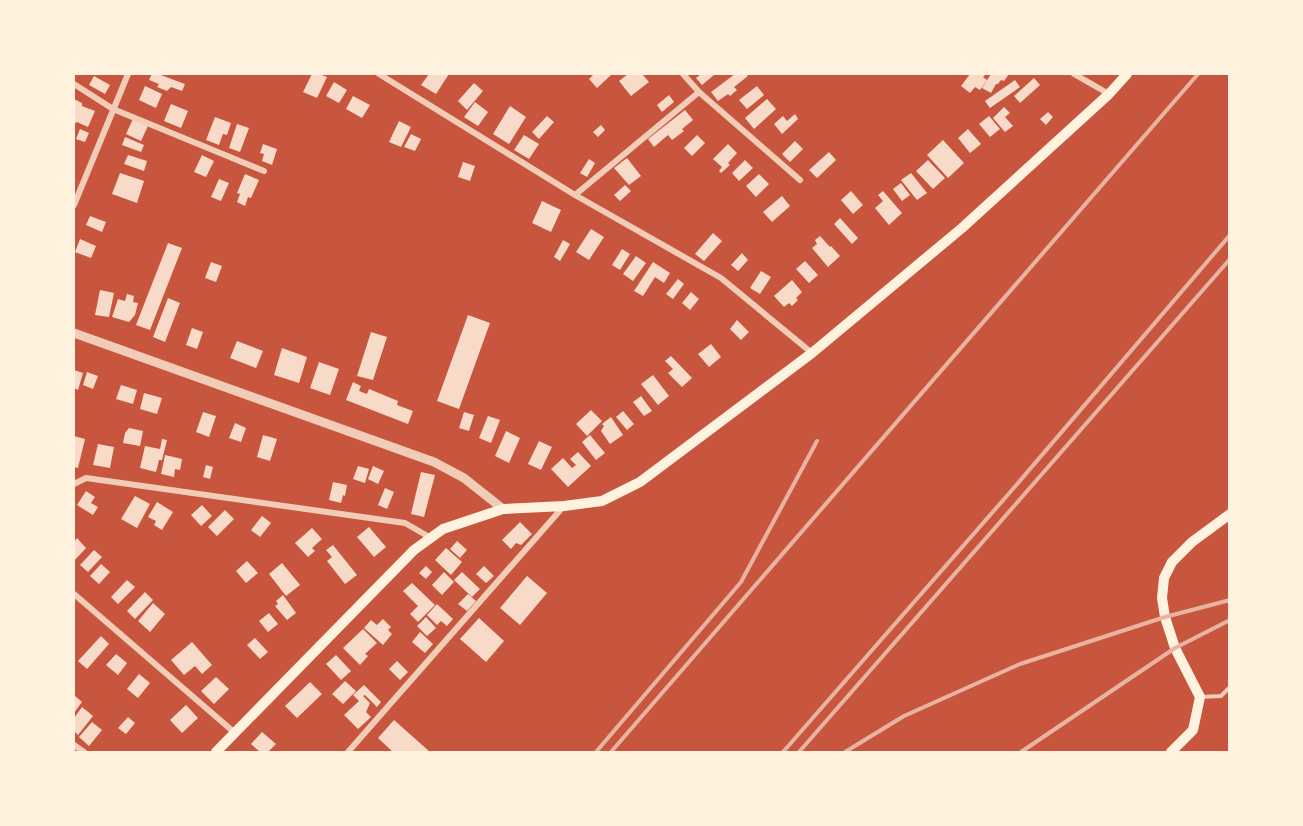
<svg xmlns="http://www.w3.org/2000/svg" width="1303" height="826" font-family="'Fira Sans',sans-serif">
<rect width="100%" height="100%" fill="#c8553d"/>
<path fill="#f7dbc8" d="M152,74H158L185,84L182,91L171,87L167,91L157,87L159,84L149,80Z
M312,74H319L327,77L317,98L303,92Z
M429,74H449L436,94L421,85Z
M594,74H609L611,75L597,88L589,79Z
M628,74H642L649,82L631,96L619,81Z
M701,74H713L714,75L702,85L696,78Z
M735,74H746L748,76L734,87L737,90L730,96L728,94L718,101L711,92Z
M970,74H986L983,77L987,80L980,90L975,87L970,93L961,86Z
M991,74H1009L1004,81L1001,80L998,84H996L991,93L982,88Z
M94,76L110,85L105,94L89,85Z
M1034,78L1040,85L1020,103L1014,96Z
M1015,80L1020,87L990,108L985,101Z
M334,82L347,90L339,103L326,96Z
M474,83L483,91L467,110L458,101Z
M145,86L162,94L156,108L139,100Z
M757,86L764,95L747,109L739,100Z
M669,95L674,102L662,112L657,105Z
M353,96L370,105L362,118L346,109Z
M74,99L82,103V106L95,111L88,127L77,122L74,124Z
M767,99L776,109L754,129L745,118Z
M475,102L488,112L478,126L464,117Z
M171,104L188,111L181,128L164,121Z
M510,106L526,117L509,144L493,134Z
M1004,107L1010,113L1005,117L1013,126L1005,132L993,118Z
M685,110L693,120L682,129L684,131L672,140L668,135L654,147L648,139Z
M1048,112L1053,117L1046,125L1040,119Z
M795,114L798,119L782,134L774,124L783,116L787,121Z
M547,116L554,122L539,139L532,132Z
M989,116L1000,129L990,137L979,124Z
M215,117L231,123L227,135L223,134L219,145L206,140Z
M133,119L148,126L141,141L126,134Z
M399,121L411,127L401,147L389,142Z
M237,124L249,128L240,152L229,148Z
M601,125L605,130L598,137L593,132Z
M80,129L89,133L85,142L76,139Z
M968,129L981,144L970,153L958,138Z
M411,134L421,139L415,151L404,147Z
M524,135L539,144L529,159L514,150Z
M697,135L705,143L692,156L684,148Z
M125,137L144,145L141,152L122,145Z
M943,140L964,163L948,178L927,155Z
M795,141L803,149L790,162L782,154Z
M263,144L277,149L272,165L262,161L264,154L260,153Z
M728,144L737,153L728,163L730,165L721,173L719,171L722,167L713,159Z
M829,152L836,160L817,178L809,170Z
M128,155L147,161L144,171L124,164Z
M202,155L214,161L206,177L194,172Z
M627,158L641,176L629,185L614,168Z
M589,159L595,163L587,177L580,173Z
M745,160L753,168L739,181L732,173Z
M928,160L945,178L933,189L916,171Z
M463,162L475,166L470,181L458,177Z
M120,173L144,181L137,203L112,194Z
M911,173L927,193L917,200L901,180Z
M245,174L259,180L251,198L248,197L245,206L237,202L240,194L237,193Z
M759,174L769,184L756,197L746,186Z
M219,179L229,183L221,201L211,197Z
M901,183L910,195L902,201L893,189Z
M625,185L631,191L620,201L614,195Z
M851,191L863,205L853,214L841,200Z
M883,191L902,213L889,225L875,208L883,201L878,195Z
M782,196L790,206L772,222L763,212Z
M542,201L561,210L551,232L532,223Z
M90,216L106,222L102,232L86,225Z
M840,218L858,238L852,244L834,224Z
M591,229L604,237L589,260L576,252Z
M713,233L722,241L704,261L695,254Z
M820,236L830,247L831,246L840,256L828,267L812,248L817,244L815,240Z
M80,239L96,246L91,258L75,252Z
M563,240L570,244L560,261L554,257Z
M168,243L182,248L150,330L136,325Z
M622,249L630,254L620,270L612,265Z
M742,253L748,260L738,271L731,265Z
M636,256L646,263L633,281L623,274Z
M805,261L818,275L809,283L796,269Z
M211,262L222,266L216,282L205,278Z
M653,262L670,273L664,283L655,277L643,296L634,291Z
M761,271L771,277L760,294L750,288Z
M678,279L684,284L673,299L666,294Z
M792,280L802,292L796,298L798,300L792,306L789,303L784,307L774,296Z
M100,290L114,293L109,317L95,315Z
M691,292L699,299L690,310L682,303Z
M127,294L134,296L133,302L138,303L135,315L129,322L112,317L118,299L125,301Z
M168,298L180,303L165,342L153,337Z
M468,315L490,323L459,409L437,401Z
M737,320L749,332L741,340L730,329Z
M192,328L203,332L197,349L186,345Z
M371,332L387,337L373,380L357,376Z
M237,341L263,351L256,368L230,358Z
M711,344L721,357L709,367L698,354Z
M282,348L307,357L299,383L274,375Z
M671,356L692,378L682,387L668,373L673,369L665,361Z
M319,362L339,369L330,395L310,388Z
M74,370L83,373L78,390L74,388Z
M87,372L98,376L93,389L83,385Z
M653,375L669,396L658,405L641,384Z
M353,382L361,386L359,391L367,394L369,389L398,401L397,405L413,411L408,424L346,400Z
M121,385L137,390L133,404L116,399Z
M144,393L162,398L157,414L140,409Z
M641,396L652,411L644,416L633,402Z
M591,410L602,421L587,436L576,424Z
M623,411L634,424L627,430L616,417Z
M203,412L216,416L209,437L196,432Z
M464,412L474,415L469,431L459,428Z
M488,416L500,420L491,443L479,438Z
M611,417L623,435L610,444L601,431L604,426L602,424Z
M235,423L246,428L241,442L229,438Z
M129,428L143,431L140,446L123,443L125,433Z
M506,431L520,438L509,463L495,456Z
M263,435L277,439L270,461L257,457Z
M590,435L605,453L596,460L582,442Z
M74,436L85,439L78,468L74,467Z
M162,439L167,440L162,460H159L156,472L140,468L145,446L160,449Z
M539,441L552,447L541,470L528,464Z
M98,444L114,447L110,468L93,465Z
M578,452L591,466L568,487L551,469L563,458L572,468L576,465L570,459Z
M165,455L182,459L180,470L175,469L174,477L161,474Z
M206,465L213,467L210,479L203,477Z
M358,466L369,469L365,483L353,479Z
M373,466L384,471L378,484L368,479Z
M421,472L435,475L424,517L411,514Z
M333,482L347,485L345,496L343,495L341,503L329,500Z
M385,488L394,492L387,509L378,505Z
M86,491L95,497L91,503L98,507L93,515L77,505Z
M135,496L150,504L137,528L121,519Z
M157,502L173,512L162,530L154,525L156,521L148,517Z
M202,505L212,516L201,526L191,515Z
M225,510L234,519L217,536L208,527Z
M262,516L271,523L260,537L251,530Z
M520,522L532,534L521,545L516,543L511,549L502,540Z
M369,527L386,547L374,557L357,537Z
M312,528L322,539L312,548L315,551L308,557L295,543Z
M77,538L86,548L74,561V542Z
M457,541L467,550L460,558L450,549Z
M333,545L357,575L345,584L327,561L332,557L326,550Z
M446,548L462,562L451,575L435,560Z
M94,550L102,557L88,572L80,565Z
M247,561L258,573L246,583L236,571Z
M282,563L300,585L286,596L269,574Z
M101,564L110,572L99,584L90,576Z
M426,566L432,572L426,579L419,573Z
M484,566L494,576L486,583L476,574Z
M444,572L454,582L442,595L432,585Z
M462,572L480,589L472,597L454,580Z
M527,576L547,593L520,625L500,608Z
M127,580L135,587L118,604L111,597Z
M412,583L435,605L418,622L410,614L418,606L403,591Z
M145,592L153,600L135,619L127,611Z
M468,594L476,601L467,611L458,604Z
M283,595L296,613L287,620L275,606L278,604L276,601Z
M153,603L165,614L150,632L138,621Z
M437,604L453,619L447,626L441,621L437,625L427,615Z
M269,613L278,624L268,632L259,621Z
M426,617L436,628L427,636L417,626Z
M479,618L504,641L486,662L460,639Z
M383,619L391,627L388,630L392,634L383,645L364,628L371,620L377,625Z
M363,629L377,643L365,654L368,656L360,665L343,648Z
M420,632L433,644L425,653L412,642Z
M101,636L109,644L87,669L78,661Z
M255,638L268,652L260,659L247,645Z
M192,642L212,665L202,674L195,666L184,675L171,660Z
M116,654L127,663L118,675L106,665Z
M336,655L351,671L341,680L326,664Z
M397,661L408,672L400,680L389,669Z
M139,674L150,683L138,698L127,689Z
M216,677L229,689L214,704L201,691Z
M345,681L356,691L343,704L332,694Z
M310,682L322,694L297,718L285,706Z
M364,685L381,702L377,707L365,695L363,696L370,703L366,712L371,717L358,729L344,715L359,701L353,695Z
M74,695L82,702L74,713Z
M186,705L198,718L182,733L170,720Z
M82,707L93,716L78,735L74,731V718Z
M128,717L135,723L126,734L118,728Z
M394,720L430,752H393L378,738Z
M92,722L102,730L89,746L79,737Z
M262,732L276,744L268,752H260L251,744Z"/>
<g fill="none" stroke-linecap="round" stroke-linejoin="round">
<path stroke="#f1ccb7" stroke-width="4" d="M1200,697L1221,696L1230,687"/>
<path stroke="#f1ccb7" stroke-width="6" d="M379,74L575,195L721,278L812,353
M683,74L699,92L800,180
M1074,74L1109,94
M74,84L113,109L264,171
M575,195L699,92
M74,205L128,74
M74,484L86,478L405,523L431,538
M74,594L235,733
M74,745L84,752
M348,752L563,507"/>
<path stroke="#f1ccb7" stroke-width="9" d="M74,333L434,462L464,478L503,509"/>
<path stroke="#fff3e0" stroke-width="10" d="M216,752L414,550L443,529L503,509L564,506L602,501L640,482L812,353L962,228L1109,94L1127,74
M1171,752L1193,730L1200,697L1175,648L1165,617L1162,598L1164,578L1172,562L1192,542L1230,514"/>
<path stroke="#e9b49f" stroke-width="4" d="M596,752L741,582L817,441
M611,752L1198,74
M783,752L1012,490L1230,235
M799,752L1230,259
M845,752L904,716L1020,664L1165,617L1230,600
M1021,752L1175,648L1230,620"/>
</g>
<rect width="1303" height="826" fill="none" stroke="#fff3e0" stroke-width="150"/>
</svg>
